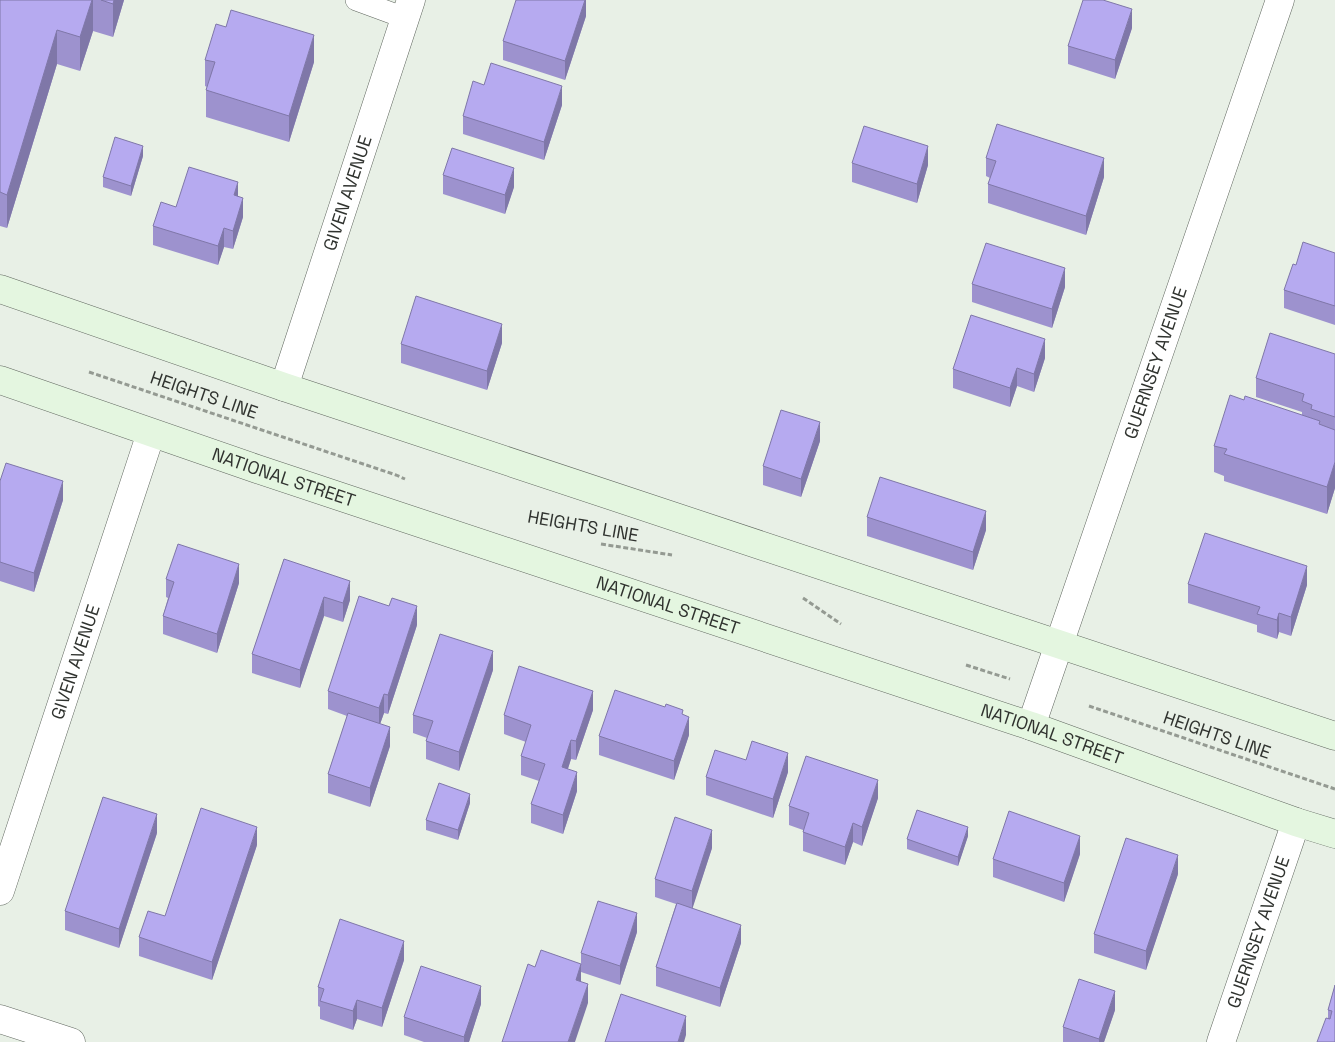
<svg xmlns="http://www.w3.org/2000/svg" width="1335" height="1042" font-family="'Space Grotesk',sans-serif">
<rect width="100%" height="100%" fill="#e8f0e6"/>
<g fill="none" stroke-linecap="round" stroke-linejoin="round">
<g stroke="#60675f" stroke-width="22">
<path id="service" d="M356,0L405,18"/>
</g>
<g stroke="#60675f" stroke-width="29">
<g id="minor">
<path id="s1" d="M284,387L411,0"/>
<path id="s2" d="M1031,726L1280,0"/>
<path id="s3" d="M0,891L151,433"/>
<path d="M0,1019L71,1042"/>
<path id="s4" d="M1221,1042L1296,822"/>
</g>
</g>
<g stroke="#60675f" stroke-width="29">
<g id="secondary">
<path d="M0,289L284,387L1335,736"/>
<path id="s5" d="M0,380L257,469L1031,726L1296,822L1335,834"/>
</g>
</g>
<path stroke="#949a92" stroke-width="3" stroke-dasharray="5 2.5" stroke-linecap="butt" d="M89,372L396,475L405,479
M601,544L672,555
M803,598L841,624
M966,665L1010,679
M1089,706L1335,789"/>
<use href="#service" stroke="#fff" stroke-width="21"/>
<use href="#minor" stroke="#fff" stroke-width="28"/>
<use href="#secondary" stroke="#e4f6e0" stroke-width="28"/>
</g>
<path fill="#9d92ce" d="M0,0H124L113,37L93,31L80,71L57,64L7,228L0,226Z
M586,0V16L565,80L503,60V41Z
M1132,28L1115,79L1068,64V46Z
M205,60L314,62L289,142L206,117V90L207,87L205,86Z
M484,85L562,105L544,160L463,134V116Z
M143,156L131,196L103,187V177Z
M986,158L1104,177L1086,235L988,203V184L990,178L986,176Z
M852,163L928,165L917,203L852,182Z
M443,175L514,187L505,214L443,194Z
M238,197L243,217L233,249L224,247L218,265L153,245V226L176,207Z
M1335,253V325L1284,308V290L1296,265Z
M972,284L1065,287L1052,328L972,302Z
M502,343L487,390L401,363V344Z
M1335,354V488L1327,514L1224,481V476L1214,472V446L1244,400L1302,415V412L1256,397V378Z
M1045,358L1034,392L1017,386L1010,407L953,388V369Z
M820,441L801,497L763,485V466Z
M0,481L63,500L34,592L0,581Z
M867,517L986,530L973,570L867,536Z
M284,559L350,600L343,622L324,616L300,688L252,673V654Z
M166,579L239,583L217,653L163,634V616L168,598L166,597Z
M1188,584L1307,585L1291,636L1279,632L1277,639L1257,632V625L1188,603Z
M417,625L388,714L384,713L380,724L390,746L370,807L328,793V774L347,716L328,709V691Z
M493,670L459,771L426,759V741L427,738L413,733V715Z
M593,710L576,760L571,759L568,769L577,791L563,834L531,823V804L539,781L521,775V756L526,742L504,734V715Z
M683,715L689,735L674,780L599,755V736Z
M746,760L788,772L773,818L706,795V777Z
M878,798L862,846L853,842L845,865L803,851V830L789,825V806Z
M470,803L458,840L426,830V820Z
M157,833L119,948L65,930V911Z
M968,836L958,866L907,849V839Z
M257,845L212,980L139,956V937Z
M712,848L692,908L741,943L720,1007L656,986V967L676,904L655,897V879Z
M1080,854L1064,902L993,877V859Z
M1178,874L1146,970L1094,953V934Z
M637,932L620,985L581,972V982L588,1003L535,967L581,964V953Z
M404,960L382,1027L357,1019L353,1030L320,1019V1007L318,1006V987Z
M1335,985V1042L1328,1018V1010Z
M481,1004L469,1042H424L404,1035V1017Z
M1115,1010L1104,1042H1063V1027Z"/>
<path fill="#7f77a8" d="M92,0H93V31L80,71V37Z
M114,0H124L113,37V4Z
M585,0H586V16L565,80V61Z
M1132,9V28L1115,79V60Z
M57,30V64L7,228V195Z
M314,35V62L289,142V116Z
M562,86V105L544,160V142Z
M143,146V156L131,196V186Z
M928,146V165L917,203V184Z
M1104,158V177L1086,235V216Z
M514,168V187L505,214V195Z
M238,182V201L234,195Z
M243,198V217L233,249V231Z
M224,228V247L218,265V246Z
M1065,268V287L1052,328V309Z
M502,324V343L487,390V371Z
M1045,339V358L1034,392V374Z
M1017,368V386L1010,407V388Z
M820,422V441L801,497V479Z
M1335,462V488L1327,514V487Z
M63,481V500L34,592V573Z
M986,511V530L973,570V552Z
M239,564V583L217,653V634Z
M1307,566V585L1291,636V617Z
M350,581V600L343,622V603Z
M324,597V616L300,688V670Z
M417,606V625L388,714V695Z
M1279,613V632L1277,639V620Z
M493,651V670L459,771V752Z
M593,691V710L576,760V741Z
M384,694V713L379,727V708Z
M689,717V735L674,780V761Z
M390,727V746L370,807V788Z
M571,740V759L562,786V767Z
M788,753V772L773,818V799Z
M577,772V791L563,834V815Z
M878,780V798L862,846V827Z
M470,794V803L458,840V830Z
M157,814V833L119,948V929Z
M853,823V842L845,865V847Z
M257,827V845L212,980V962Z
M968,827V836L958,866V857Z
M712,830V848L692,910V891Z
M1080,836V854L1064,902V883Z
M1178,855V874L1146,970V951Z
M637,913V932L620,985V966Z
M741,925V943L720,1007V988Z
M404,941V960L382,1027V1008Z
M581,964V982L576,980Z
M588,984V1003L575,1042H568Z
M481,986V1004L469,1042H464V1037Z
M1115,991V1010L1104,1042H1099V1039Z
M357,1000V1019L353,1030V1011Z
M686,1016V1035L684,1042H678Z"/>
<path fill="#b6aaf0" stroke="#7f77a8" d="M0,0H92L80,37L57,30L7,195L0,192Z
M101,0H114L113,4Z
M516,0H585L565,61L503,41Z
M1083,0H1103L1132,9L1115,60L1068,46Z
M231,10L314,35L289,116L206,90L215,62L205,60L216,24L226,27Z
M491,63L562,86L544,142L463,116L473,81L484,85Z
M997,124L1104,158L1086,216L988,184L996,161L986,158Z
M864,126L928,146L917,184L852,163Z
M115,137L143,146L131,186L103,177Z
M452,148L514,168L505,195L443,175Z
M189,167L238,182L234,195L243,198L233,231L224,228L218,246L153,226L161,202L176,207Z
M1303,242L1335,253V306L1284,290L1293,264L1296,265Z
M986,243L1065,268L1052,309L972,284Z
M416,296L502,324L487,371L401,344Z
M971,315L1045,339L1034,374L1017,368L1010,388L953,369Z
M1270,333L1335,354V417L1311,409L1312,405L1302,401L1304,394L1256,378Z
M1230,395L1244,400L1245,396L1320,421L1319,424L1335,430V462L1327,487L1224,454L1227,449L1214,446Z
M781,410L820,422L801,479L763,466Z
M6,463L63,481L34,573L0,562V481Z
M880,477L986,511L973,552L867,517Z
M1205,533L1307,566L1291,617L1279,613L1277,620L1257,614L1260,607L1188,584Z
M178,544L239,564L217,634L163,616L174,582L166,579Z
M284,559L350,581L343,603L324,597L300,670L252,654Z
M359,596L389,606L392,598L417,606L388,695L384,694L379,708L328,691Z
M440,634L493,651L459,752L426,741L433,721L413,715Z
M519,666L593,691L576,741L571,740L562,767L577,772L563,815L531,804L545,764L521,756L531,725L504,715Z
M615,690L665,707L666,704L683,710L682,714L689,717L674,761L599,736Z
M348,713L390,727L370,788L328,774Z
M752,741L788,753L773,799L706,777L715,750L746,760Z
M806,756L878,780L862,827L853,823L845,847L803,832L809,813L789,806Z
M439,783L470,794L458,830L426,820Z
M103,797L157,814L119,929L65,911Z
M201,808L257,827L212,962L139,937L148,911L165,916Z
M917,810L968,827L958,857L907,839Z
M1009,811L1080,836L1064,883L993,859Z
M675,817L712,830L692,891L655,879Z
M1126,838L1178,855L1146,951L1094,934Z
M598,901L637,913L620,966L581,953Z
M677,903L741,925L720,988L656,967Z
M340,919L404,941L382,1008L357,1000L353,1011L320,1001L324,989L318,987Z
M541,950L581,964L576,980L588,984L568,1042H502L528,964L535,967Z
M421,966L481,986L464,1037L404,1017Z
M1079,979L1115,991L1099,1039L1063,1027Z
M1335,985V1042H1317L1326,1018L1330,1019L1332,1011L1328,1010Z
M621,994L686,1016L678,1042H605Z"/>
<g text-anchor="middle" stroke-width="4.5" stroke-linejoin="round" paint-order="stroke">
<g font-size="18" fill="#30332f" stroke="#e8f0e6">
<text dy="6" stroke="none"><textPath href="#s1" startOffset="204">GIVEN AVENUE</textPath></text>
<text dy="6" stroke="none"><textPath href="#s2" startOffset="384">GUERNSEY AVENUE</textPath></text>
<text transform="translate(204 395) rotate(19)" y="6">HEIGHTS LINE</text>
<text dy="6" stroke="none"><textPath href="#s5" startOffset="300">NATIONAL STREET</textPath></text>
<text transform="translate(583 526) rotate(10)" y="6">HEIGHTS LINE</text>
<text dy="6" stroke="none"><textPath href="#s5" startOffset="705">NATIONAL STREET</textPath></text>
<text dy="6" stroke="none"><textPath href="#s3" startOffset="241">GIVEN AVENUE</textPath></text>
<text dy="6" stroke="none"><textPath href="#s5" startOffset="1110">NATIONAL STREET</textPath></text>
<text transform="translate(1217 735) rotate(19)" y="6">HEIGHTS LINE</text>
<text dy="6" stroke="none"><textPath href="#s4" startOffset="116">GUERNSEY AVENUE</textPath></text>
</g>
</g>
</svg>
